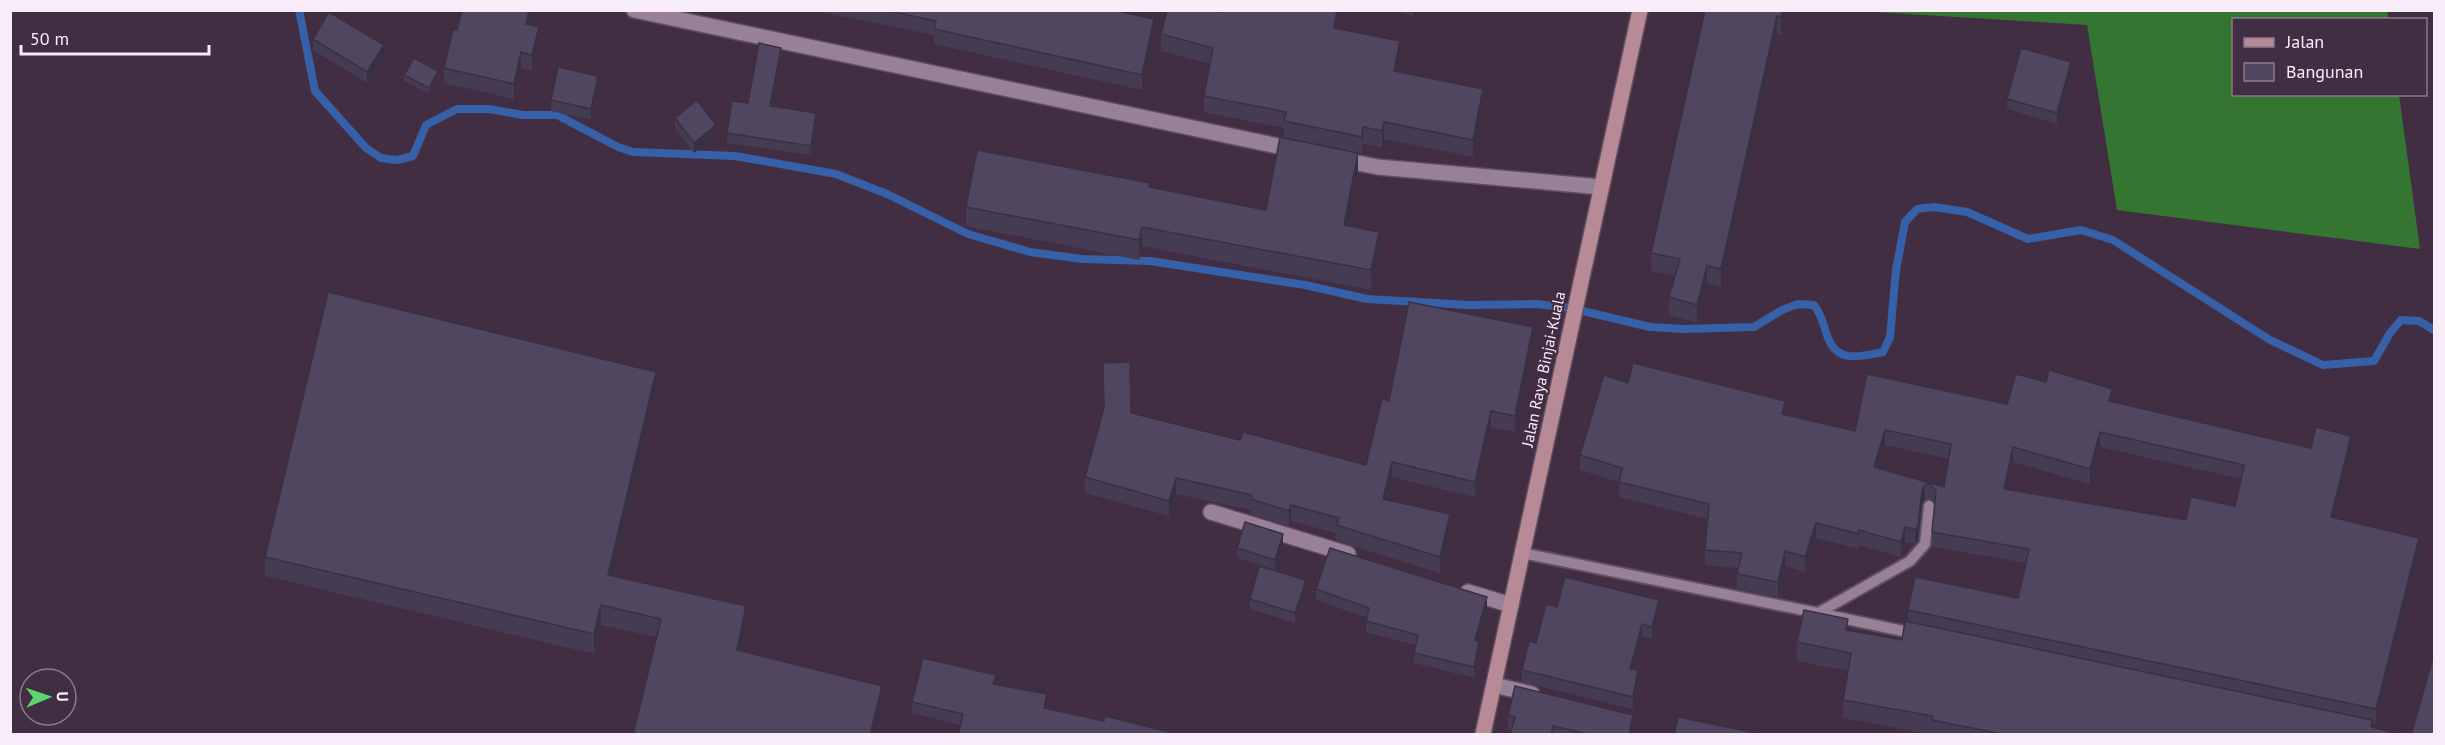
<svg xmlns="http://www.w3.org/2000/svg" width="2445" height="745" font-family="'PT Sans',sans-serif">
<rect width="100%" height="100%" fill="#422e42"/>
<path fill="#347631" d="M1859,11H2387L2389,19L2234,20V94L2399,95L2420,249L2117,210L2087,25Z"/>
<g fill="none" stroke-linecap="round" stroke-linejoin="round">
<path stroke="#3660a7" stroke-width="8" d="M299,10L315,91L366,148L381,158L397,160L413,156L426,125L457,109H489L523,115H557L618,147L633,152L735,156L836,174L887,194L968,234L1030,252L1082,259L1150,261L1305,285L1367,299L1469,305L1537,304L1570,308L1650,327L1684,329L1754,327L1782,310L1798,304L1814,305C1823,317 1822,322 1827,335C1837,365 1860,356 1883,352L1890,337L1896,270L1905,222L1917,209L1934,207L1967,212L2028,239L2081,230L2113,240L2270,340L2323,365L2374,361L2390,333L2401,320L2419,321L2434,330"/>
<g stroke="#5e4e5e" stroke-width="14">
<path id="lane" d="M1522,553L1818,613L1910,561L1925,544L1929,506
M1818,613L1917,634"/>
</g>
<g stroke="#5e4e5e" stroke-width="18">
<path id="street" d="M634,10L1297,150
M1338,159L1378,167L1601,187
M1211,512L1348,554
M1468,592L1511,605
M1494,685L1532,694"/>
</g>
<g stroke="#5e4e5e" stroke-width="18">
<path id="secondary" d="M1483,734L1640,10"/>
</g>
<use href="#lane" stroke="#988198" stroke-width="10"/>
<use href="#street" stroke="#988198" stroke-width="15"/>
<use href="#secondary" stroke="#b78a96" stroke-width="15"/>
</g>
<path fill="#453c53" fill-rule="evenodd" d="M810,10H1113L1154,34L1142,90L934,44V35Z
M1392,10H1414L1413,16Z
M1705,10H1786L1781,35L1777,34L1721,287L1707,283L1697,323L1669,315V297L1675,276L1651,271V253Z
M1220,12L1337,29L1400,58L1397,72L1483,106L1473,157L1384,139L1382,147L1363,144L1362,154L1284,137V128L1204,112V96L1210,64L1161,51V34Z
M529,25L539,42L532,71L521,68L514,99L444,83V68L457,30Z
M313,39L384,56L367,83L313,50Z
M781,57L772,107L816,123L811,155L727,143V133Z
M2071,72L2057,124L2007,109V99Z
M404,75L438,76L429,94L404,81Z
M598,86L591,120L551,111V100Z
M675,118L716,135L694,153L675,129Z
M1358,173L1347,226L1379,251L1371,290L1142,246L1139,260L966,226V207L1150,188L1266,210Z
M1533,343L1515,432L1491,427L1475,497L1392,477L1387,500L1450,530L1440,573L1336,541V533L1291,521L1289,526L1251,514V510L1176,494L1169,516L1085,493V477L1131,413L1240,440L1366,465L1389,401Z
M1628,383L1785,415L1855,431L2007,404L2112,402L2311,448L2351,451L2334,517L2419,553L2376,724L2372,723V728L2403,735H1932L1843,718V700L1848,671L1797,661V642L1848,631L1902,640L1908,621V610L2018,598L2026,563L1932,547V532L1935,504L1930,499H1925L1922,505L1918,541L1915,544L1905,542L1901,557L1859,545V549L1816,538L1805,572L1785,566L1778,597L1737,589V574L1738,568L1705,565V550L1708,519L1619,497V482L1580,470V455ZM1885,445L1949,459L1944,487L1878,469ZM2100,447L2241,479L2235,506L2186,520L2007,490L2013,462L2090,484Z
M656,391L612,576L746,625L741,651L882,705L656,637L601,625L594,654L265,576V557Z
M1283,545L1275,570L1237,558V548Z
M1316,589L1487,608L1478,640L1479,651L1474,678L1414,663V653L1416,645L1366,632L1367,618L1316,600Z
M1306,591L1295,623L1250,609V599Z
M1557,607L1659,612L1652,639L1642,636L1633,669L1638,682L1633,709L1522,682V670L1536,643Z
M996,684L1047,706L1046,709L1169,735L960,725L912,713V702Z
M1508,715L1633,729L1632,735H1510L1512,730H1508Z"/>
<path fill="#383143" d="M529,10H532L526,39V24Z
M1337,10H1340L1334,45V28Z
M1782,10H1786L1781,35V17Z
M1777,16V34L1721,287V269Z
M1154,19V34L1142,90V75Z
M539,27V42L532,71V55Z
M1400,41V58L1394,88V71Z
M384,45V56L367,83V72Z
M781,48V57L770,116V106Z
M521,52V68L514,99V84Z
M2071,62V72L2057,124V113Z
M438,71V76L429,94V88Z
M598,76V86L591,120V109Z
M1483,89V106L1473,157V140Z
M816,113V123L811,155V146Z
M1384,122V139L1382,147V131Z
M716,125V135L694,153V143Z
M1363,127V144L1362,154V137Z
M1358,153V173L1344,244V225Z
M1142,227V246L1139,260V240Z
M1379,232V251L1371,290V270Z
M1707,266V283L1697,323V305Z
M1533,327V343L1515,432V416Z
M656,372V391L608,594V575Z
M2112,389V404L2109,401Z
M1785,401V416L1782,414Z
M1491,411V427L1475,497V482Z
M1885,430V445L1874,482V467Z
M2100,432V447L2090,484V469Z
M2351,436V451L2331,532V517Z
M2013,447V462L2004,504V489Z
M1392,462V477L1383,515V499Z
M1176,478V494L1169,516V501Z
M1925,484V499L1922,505L1918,541L1915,544V529L1922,490Z
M1291,505V521L1289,526V511Z
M1450,514V530L1440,573V557Z
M1816,523V538L1805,572V557Z
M1905,527V542L1901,557V542Z
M1283,534V545L1275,570V560Z
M2419,538V553L2376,724V709Z
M1785,551V566L1778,597V582Z
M1306,580V591L1295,623V613Z
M1487,597V608L1475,650V640Z
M1659,600V612L1652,639V627Z
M601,605V625L594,654V634Z
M746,606V625L737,669V650Z
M1642,624V636L1630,681V669Z
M1479,641V651L1474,678V667Z
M1638,670V682L1633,709V697Z
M882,686V705L875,735H870Z
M1047,694V706L1044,720V708Z
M1633,715V729L1632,735H1629Z"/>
<path fill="#504660" stroke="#383143" stroke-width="1.5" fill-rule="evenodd" d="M462,10H529L526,24L539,27L532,55L521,52L514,84L444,68L453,29L457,30Z
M885,10H1113L1154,19L1142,75L934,29L936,21Z
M1167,10H1212L1220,12V10H1337L1334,28L1400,41L1394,71L1483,89L1473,140L1384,122L1382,131L1363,127L1362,137L1284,121L1286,112L1204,96L1213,48L1161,34Z
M1705,10H1782L1781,17L1777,16L1721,269L1707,266L1697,305L1669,297L1680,259L1651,253Z
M329,12L384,45L367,72L313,39Z
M759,43L781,48L770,106L816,113L811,146L727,133L732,101L748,103Z
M2021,48L2071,62L2057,113L2007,99Z
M414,58L438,71L429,88L404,75Z
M558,67L598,76L591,109L551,100Z
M697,100L716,125L694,143L675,118Z
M1280,137L1358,153L1344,225L1379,232L1371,270L1142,227L1139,240L966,207L977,150L1150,183L1149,187L1266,210Z
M328,292L656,372L608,575L746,606L737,650L882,686L870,735H633L661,619L601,605L594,634L265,557Z
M1409,302L1533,327L1515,416L1491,411L1475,482L1392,462L1383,499L1450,514L1440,557L1336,525L1339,518L1291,505L1289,511L1251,499L1252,495L1176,478L1169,501L1085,477L1104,408L1103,363L1130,362L1131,413L1240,440L1243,432L1366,465L1382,399L1389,401Z
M1633,363L1785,401L1782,414L1855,431L1867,374L2007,404L2016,374L2046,382L2049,370L2112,389L2109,401L2311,448L2316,427L2351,436L2331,517L2419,538L2376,709L1908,610L1915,577L2018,598L2029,549L1932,532L1936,491L1930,484H1925L1922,490L1918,526L1915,529L1905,527L1901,542L1859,530V534L1816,523L1805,557L1785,551L1778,582L1737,574L1742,553L1705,550L1709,504L1619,482L1622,468L1580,455L1604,375L1628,383ZM1885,430L1951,444L1944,487L1874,467ZM2100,432L2244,465L2235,506L2191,497L2186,520L2004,489L2013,447L2090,469Z
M1245,522L1283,534L1275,560L1237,548Z
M1330,548L1487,597L1475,640L1479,641L1474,667L1414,653L1418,635L1366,621L1369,608L1316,589Z
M1259,566L1306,580L1295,613L1250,599Z
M1565,577L1659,600L1652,627L1642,624L1630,669L1638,670L1633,697L1522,670L1529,641L1536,643L1546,604L1557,607Z
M1804,610L1848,619L1846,630L1902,640L1905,621L2372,720L2371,727L2403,735H2007L1932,720L1933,716L1843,700L1851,653L1797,642Z
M2434,654V735H2411Z
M923,658L996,675L993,684L1047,694L1044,708L1104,721L1105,716L1169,732V735H958L963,714L912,702Z
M1515,686L1633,715L1629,735H1592L1553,726L1551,735H1510L1515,717L1508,715Z
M1678,717L1766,735H1674Z"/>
<g text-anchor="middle" stroke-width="4.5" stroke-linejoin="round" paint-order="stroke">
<g font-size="16" fill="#f8ecf9" stroke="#422e42">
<text transform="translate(1543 369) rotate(-78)" y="6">Jalan Raya Binjai-Kuala</text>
</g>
</g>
<rect width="2445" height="745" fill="none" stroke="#f8ecf9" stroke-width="24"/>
<rect x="2232" y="18" width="195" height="78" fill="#422e42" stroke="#8b7a8b" stroke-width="1.5"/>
<rect x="2244" y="38" width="30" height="9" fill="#b78a96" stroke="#8b7a8b" stroke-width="1.5"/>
<text x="2286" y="48" font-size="18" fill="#f8ecf9">Jalan</text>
<rect x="2244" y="63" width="30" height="18" fill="#504660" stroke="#8b7a8b" stroke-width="1.5"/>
<text x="2286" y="78" font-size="18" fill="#f8ecf9">Bangunan</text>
<g transform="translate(48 697) rotate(88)"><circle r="28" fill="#422e42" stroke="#8b7a8b" stroke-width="1.5"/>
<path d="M0-4.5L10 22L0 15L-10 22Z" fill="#5cd56d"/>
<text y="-9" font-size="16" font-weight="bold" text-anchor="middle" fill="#f8ecf9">U</text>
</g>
<path d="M21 45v9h188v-9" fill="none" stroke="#f8ecf9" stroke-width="3"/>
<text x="30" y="45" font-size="18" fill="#f8ecf9" stroke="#422e42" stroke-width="4.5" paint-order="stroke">50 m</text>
</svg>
